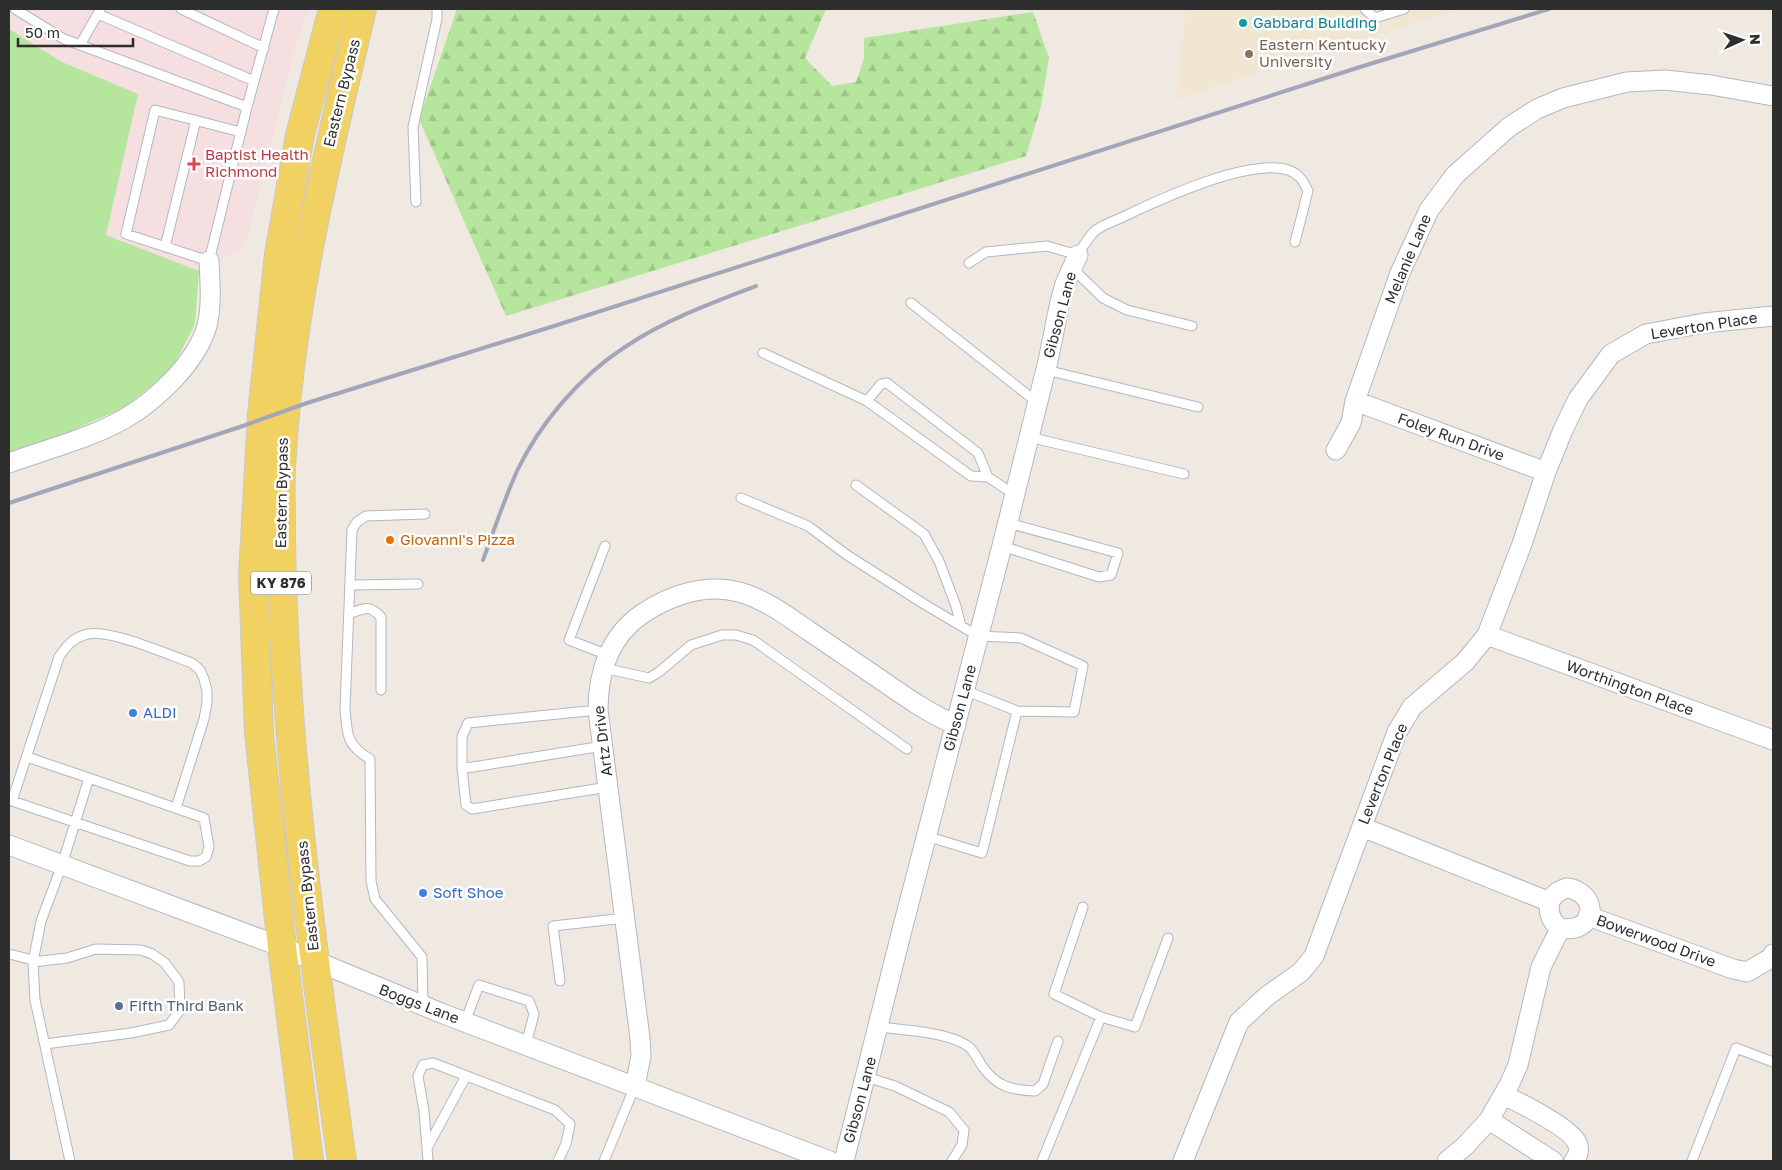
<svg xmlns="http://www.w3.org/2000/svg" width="1782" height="1170" font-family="'Golos Text',sans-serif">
<defs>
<pattern id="forest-firs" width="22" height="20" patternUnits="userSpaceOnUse" patternTransform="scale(1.25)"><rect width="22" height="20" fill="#b6e59e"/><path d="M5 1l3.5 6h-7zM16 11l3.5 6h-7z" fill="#9dc588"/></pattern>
</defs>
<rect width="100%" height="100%" fill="#efe9e1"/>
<path fill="#f0e6d1" d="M1186,9H1459L1176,99Z"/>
<path fill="#f5dfe0" d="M9,9H308L293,56L245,247L199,271L106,235L138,94L62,62L9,29Z"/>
<path fill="#b6e59e" d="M9,29L62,62L138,94L106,235L199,271L195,324L172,369L125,407L64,434L9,453Z"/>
<path fill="url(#forest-firs)" d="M457,9H826L805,58L832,86L856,82L864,58V38L1033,12L1049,58L1041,106L1026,156L506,316L419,119Z"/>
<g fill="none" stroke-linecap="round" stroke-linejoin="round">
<g stroke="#b4b7c1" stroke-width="11">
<path id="service" d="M15,9L64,39L247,107L274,9
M181,9L264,48
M1365,9L1375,18L1404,9
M98,14L254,81
M80,45L100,10
M241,132L155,110L126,234L209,261L247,107
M416,202L413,127L437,19V9
M165,247L196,120
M969,263L986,252L1047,246L1078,255C1083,246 1088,237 1096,230C1105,224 1117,220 1127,215C1163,198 1249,158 1288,170C1299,174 1303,180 1308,191L1295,242
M1072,268L1103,298L1127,310L1192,326
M911,303L1038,403
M763,353L867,401
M1046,370L1198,407
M1029,437L1184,474
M988,477L978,453L887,383L881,384L867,401L971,476L988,477L1015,495
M856,485L924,534L939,561L956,606L961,626
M741,498L808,526L847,555L924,604L978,636L1021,638L1083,666L1074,712L1017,711
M605,546L569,640L608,655
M1002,546L1099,577L1111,575L1118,553L1008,523
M350,585L418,584
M349,614C364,608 369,604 381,617V690
M603,668L649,678L659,672L691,645L722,635H736L753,640L907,749
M598,710L468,723L462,737V768L473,767L603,746
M27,757L89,778
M462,768L466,805L472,809L608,787
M926,836L982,853L1017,711L964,690
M1083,907L1054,994L1101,1017
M9,954L33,960
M33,962L67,958L96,949L141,950L152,954L165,963L179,982L180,1010L169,1025L131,1033L45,1044
M560,981L553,926L625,918
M423,1005L422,957L375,899L371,881L370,759C346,745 347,734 345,708L352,530L357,522L366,516L425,514
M465,1022L479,985L529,1001L534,1014L526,1045
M879,1027C903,1030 950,1032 969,1047C974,1051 978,1060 982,1066C997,1087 1011,1090 1035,1091L1043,1084L1058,1041
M866,1077L895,1086L949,1112L964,1130L962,1145L952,1161
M427,1148L466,1076
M70,1161L35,1000L33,962L41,921L62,865L89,778L204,818L209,847L206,857L199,861H190L12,801L59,657C67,645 74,637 88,634C110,629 169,655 192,663L200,670L204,679L207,691V703L204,719L176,808
M428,1161L424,1111L418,1076L423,1065L433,1063L555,1110L570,1124L566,1144L558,1161
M604,1161L635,1086
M1042,1161L1101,1017L1135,1027L1168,938
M1692,1161L1736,1048L1773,1062"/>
</g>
<g stroke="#b4b7c1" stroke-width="21">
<path id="minor" d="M1355,401L1546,472
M1336,450L1351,423L1355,401L1400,273L1429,210L1455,175L1509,127L1537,109L1563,98L1627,82L1665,80L1711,85L1773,96
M9,463C47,449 99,436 132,414C147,405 160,393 173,380C188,364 201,347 207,326C212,305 210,283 209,261
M1487,635L1773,740
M1362,827L1550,902
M9,845L282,947L441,1013L830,1161
M1567,888C1588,890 1600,915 1580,926C1574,930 1567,928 1560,929C1544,915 1545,894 1567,888Z
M1588,916L1733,969L1747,972L1771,958L1773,954
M635,1086L641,1056L640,1038L598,710C598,672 610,636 642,614C670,595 706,583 739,592C765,599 787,616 809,631C834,648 859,665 884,682C907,698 930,714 956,725
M1504,1095C1520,1103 1571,1128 1577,1143C1580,1149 1578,1156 1574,1161
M1489,1120L1553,1161
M844,1161L902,930L1002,546L1048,361L1060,302L1065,284L1078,255
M1183,1161L1239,1022L1267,996L1301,972L1314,956L1397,732L1412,707L1465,662L1487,635L1522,544L1546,472L1563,430L1578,399L1611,354L1646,334L1704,323L1773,316
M1447,1161L1465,1146L1489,1120L1509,1085L1518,1065L1541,967L1560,929"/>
</g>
<g stroke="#c9c9c9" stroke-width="30">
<path id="primary" d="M309,1161L282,947L259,733L253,575L262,414L279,254L300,135L333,9
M342,1161C319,997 296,833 286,667C283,619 281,570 281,521C281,504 280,486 281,469C289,312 326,160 362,9"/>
</g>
<use href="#service" stroke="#fff" stroke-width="9"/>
<use href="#minor" stroke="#fff" stroke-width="19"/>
<use href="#primary" stroke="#f2d163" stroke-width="28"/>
<path stroke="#a3a6b8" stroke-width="4" d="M9,503L240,427L307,403L554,326L1360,67L1549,9
M483,560C494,530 504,500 517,471C540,423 580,376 625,347C665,320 711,303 756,286"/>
</g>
<circle fill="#0f9aa8" stroke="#fff" stroke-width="2" cx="1243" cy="23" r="5"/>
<circle fill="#8d6e63" stroke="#fff" stroke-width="2" cx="1249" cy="54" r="5"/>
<path fill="#e0444e" stroke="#fff" stroke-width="2" d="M191.5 156.5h5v5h5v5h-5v5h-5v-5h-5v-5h5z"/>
<circle fill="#e8710a" stroke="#fff" stroke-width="2" cx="390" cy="540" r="5"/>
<g fill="#3f7fe0" stroke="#fff" stroke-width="2">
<circle cx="133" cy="713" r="5"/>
<circle cx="423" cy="893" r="5"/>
</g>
<circle fill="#5c6f8a" stroke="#fff" stroke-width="2" cx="119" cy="1006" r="5"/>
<g text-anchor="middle" stroke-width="5" stroke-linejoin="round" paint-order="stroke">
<rect fill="#fff" stroke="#6d6d6d" stroke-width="1" x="251" y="571.5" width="60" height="23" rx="4"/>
<g font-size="14" font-weight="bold" fill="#2e2e2e">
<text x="281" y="588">KY 876</text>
</g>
<g font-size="15" fill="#0d838f" stroke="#fff" text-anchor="start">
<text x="1253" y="28">Gabbard Building</text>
</g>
<g font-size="15" fill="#785e54" stroke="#fff" text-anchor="start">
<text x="1259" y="50">Eastern Kentucky<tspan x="1259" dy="17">University</tspan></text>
</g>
<g font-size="15" fill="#2e2e2e" stroke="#fff">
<text transform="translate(342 93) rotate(-76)" y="5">Eastern Bypass</text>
<text transform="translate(1408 259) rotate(-67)" y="5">Melanie Lane</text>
<text transform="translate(1060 315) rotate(-75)" y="5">Gibson Lane</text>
<text transform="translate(1704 326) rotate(-9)" y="5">Leverton Place</text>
<text transform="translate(1451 437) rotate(20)" y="5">Foley Run Drive</text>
<text transform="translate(282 493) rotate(-89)" y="5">Eastern Bypass</text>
<text transform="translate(1630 688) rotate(20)" y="5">Worthington Place</text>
<text transform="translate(960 708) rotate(-75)" y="5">Gibson Lane</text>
<text transform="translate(603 741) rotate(-97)" y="5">Artz Drive</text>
<text transform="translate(1383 774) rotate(-68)" y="5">Leverton Place</text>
<text transform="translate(308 896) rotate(-96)" y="5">Eastern Bypass</text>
<text transform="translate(1656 941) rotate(20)" y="5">Bowerwood Drive</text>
<text transform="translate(419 1004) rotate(21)" y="5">Boggs Lane</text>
<text transform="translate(860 1100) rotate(-75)" y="5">Gibson Lane</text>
</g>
<g font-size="15" fill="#be3a42" stroke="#fff" text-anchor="start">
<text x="205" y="160">Baptist Health<tspan x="205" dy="17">Richmond</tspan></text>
</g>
<g font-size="15" fill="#c56008" stroke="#fff" text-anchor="start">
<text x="400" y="545">Giovanni's Pizza</text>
</g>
<g font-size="15" fill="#366cbe" stroke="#fff" text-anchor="start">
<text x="143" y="718">ALDI</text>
<text x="433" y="898">Soft Shoe</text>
</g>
<g font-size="15" fill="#4e5e75" stroke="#fff" text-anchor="start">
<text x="129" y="1011">Fifth Third Bank</text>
</g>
</g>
<rect width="1782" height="1170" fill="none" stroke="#2e2e2e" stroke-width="20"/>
<g transform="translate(1742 40) rotate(87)" stroke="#ffffff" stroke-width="4" paint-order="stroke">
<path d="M0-4L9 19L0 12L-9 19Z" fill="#2e2e2e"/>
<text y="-8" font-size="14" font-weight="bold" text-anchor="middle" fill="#2e2e2e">N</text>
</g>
<path d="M18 38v8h115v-8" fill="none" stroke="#2e2e2e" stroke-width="2.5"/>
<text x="25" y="38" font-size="15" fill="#2e2e2e" stroke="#ffffff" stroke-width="4" paint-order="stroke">50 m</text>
</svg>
